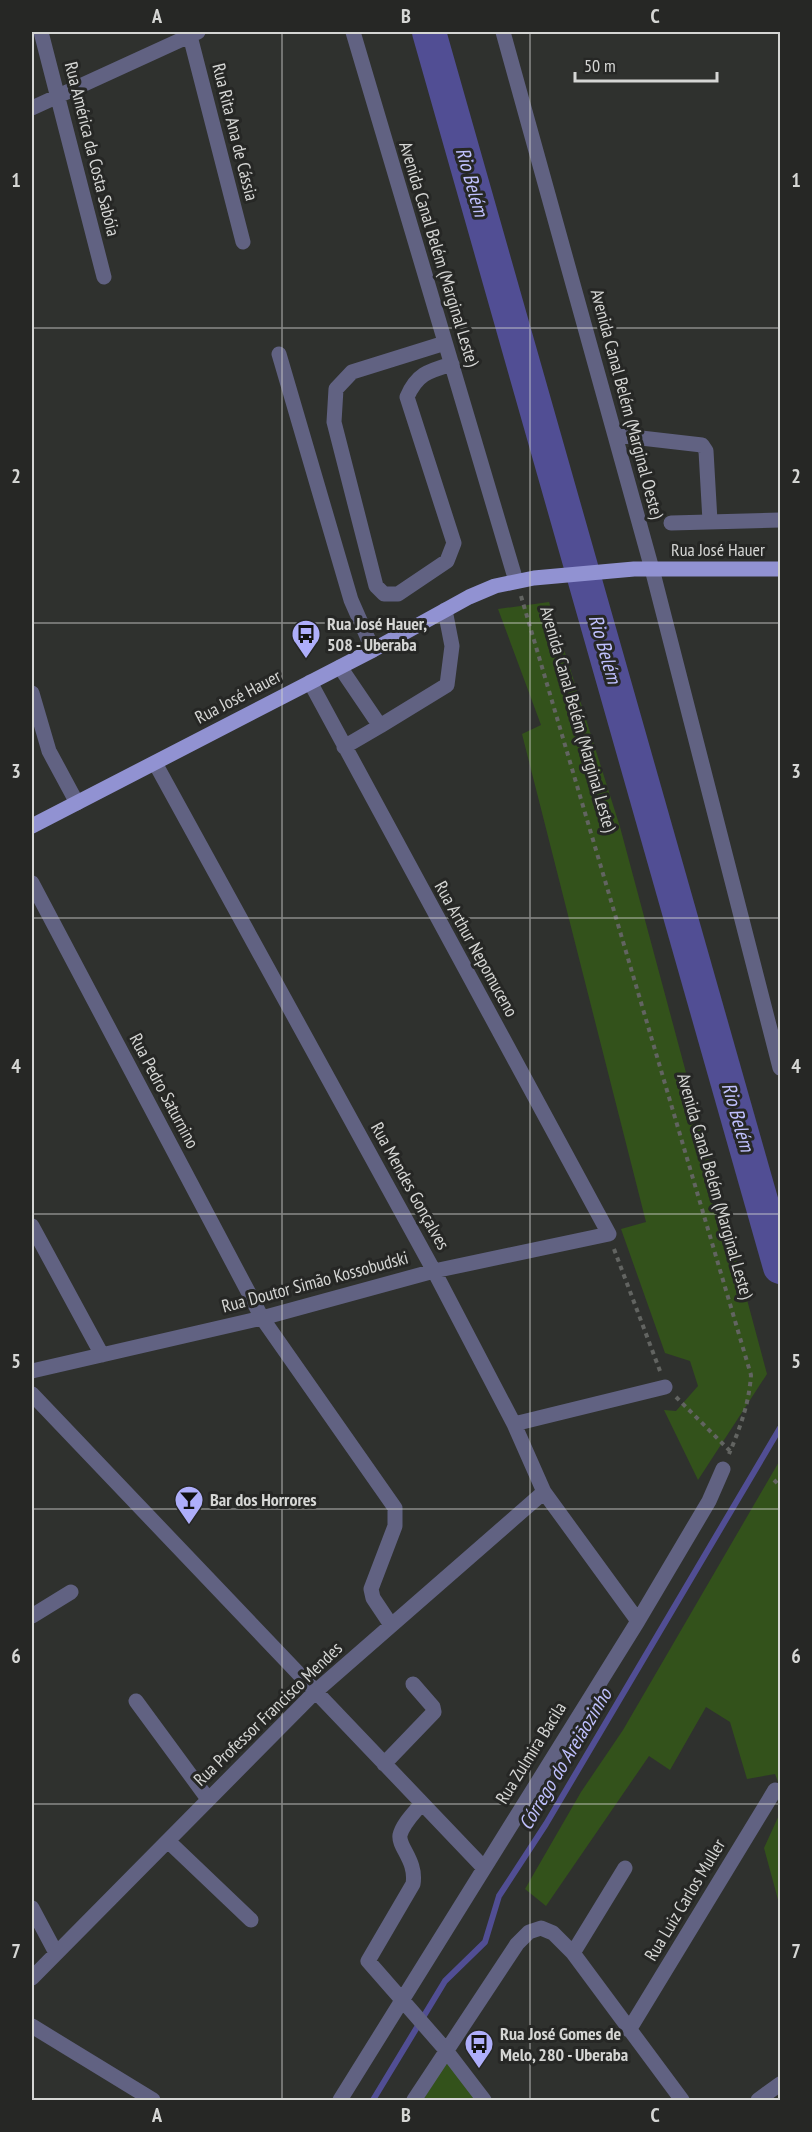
<svg xmlns="http://www.w3.org/2000/svg" width="812" height="2132" font-family="'PT Sans Narrow',sans-serif">
<rect width="100%" height="100%" fill="#2f312e"/>
<path fill="#33521b" d="M549,602L620,827L767,1374L698,1480L664,1410L676,1411L698,1386L690,1361L665,1353L621,1229L646,1222L522,734L541,725L498,609Z
M780,1460V1787L775,1774L747,1779L730,1722L706,1707L670,1770L649,1756L546,1906L525,1889L581,1792L623,1730Z
M780,1813V1907L764,1848Z
M447,2061L477,2100H423Z"/>
<g fill="none" stroke-linecap="round" stroke-linejoin="round">
<path stroke="#514e94" stroke-width="6" d="M373,2100L445,1981L485,1942L499,1896L546,1824L780,1428"/>
<path stroke="#514e94" stroke-width="34" d="M429,32L780,1267"/>
<path stroke="#626461" stroke-width="4" stroke-dasharray="4.5 4.5" stroke-linecap="butt" d="M521,596L751,1375C749,1404 740,1428 729,1454
M614,1249L660,1371
M676,1397L730,1451
M774,1480L780,1486"/>
<path stroke="#616282" stroke-width="15" d="M41,32L104,277
M189,32L243,242
M353,32L516,581
M503,32L652,569L780,1068
M32,108L198,32
M445,343L352,372L336,389L334,422L376,586L384,594H398L447,561L454,543L407,397C417,374 428,371 452,364
M279,354L351,600L373,650
M615,435L702,445L706,451L710,521
M671,523L780,520
M340,667L380,726L447,685L452,646L445,610
M32,693L49,751L77,803
M344,747L380,726
M155,763L434,1271L514,1424L544,1492L638,1621
M32,883L262,1318L395,1508V1526L371,1589L373,1598L391,1625
M32,1226L102,1355
M32,1371L262,1318L434,1271L609,1234L310,682
M32,1394L483,1867
M514,1424L665,1387
M32,1616L71,1592
M136,1701L208,1799
M384,1764L434,1712L433,1707L413,1684
M422,1803C415,1812 403,1823 400,1835C398,1847 417,1861 413,1884L368,1961L445,2049L484,2100
M168,1841L251,1920
M32,1908L56,1953
M573,1953L625,1868
M32,1978L315,1692L544,1492
M32,2026L153,2100
M629,2030L775,1790
M340,2100L638,1621L709,1501L723,1469
M414,2100L517,1944L529,1932L541,1928L553,1933L573,1953L682,2100
M758,2100L780,2084"/>
<path stroke="#9192d2" stroke-width="15" d="M32,826L373,650L469,597L495,586L534,578L634,569H780"/>
</g>
<path fill="none" stroke="#d5d6d4" stroke-width="1.5" stroke-opacity="0.55" d="M282,32V2100M530,32V2100M32,328H780M32,623H780M32,918H780M32,1214H780M32,1509H780M32,1804H780"/>
<defs>
<g id="bus-pin" transform="scale(1.5)"><path d="M0 17L-7.5 6A9.5 9.5 0 1 1 7.5 6Z" fill="#aeaefa" stroke="#262725"/><path d="M-5-6H5V4H4V6H2V4H-2V6H-4V4H-5ZM-3.5-4V0h7V-4ZM-3.5 1.2v1.5H-2V1.2ZM2 1.2v1.5H3.5V1.2Z" fill="#111"/></g>
<g id="bar-pin" transform="scale(1.5)"><path d="M0 17L-7.5 6A9.5 9.5 0 1 1 7.5 6Z" fill="#aeaefa" stroke="#262725"/><path d="M-6-5H6L.8 .8V4.5H3.5V6h-7V4.5H-.8V.8Z" fill="#111"/></g>
</defs>
<g fill-rule="evenodd">
<use href="#bus-pin" x="306" y="634"/>
<use href="#bar-pin" x="189" y="1500"/>
<use href="#bus-pin" x="479" y="2044"/>
</g>
<g text-anchor="middle" stroke-width="6" stroke-linejoin="round" paint-order="stroke">
<g font-size="18" fill="#d5d6d4" stroke="#262725">
<text transform="translate(235 132) rotate(76)" y="6">Rua Rita Ana de Cássia</text>
<text transform="translate(92 149) rotate(76)" y="6">Rua América da Costa Sabóia</text>
<text transform="translate(439 254) rotate(73)" y="6">Avenida Canal Belém (Marginal Leste)</text>
<text transform="translate(627 404) rotate(75)" y="6">Avenida Canal Belém (Marginal Oeste)</text>
<text x="718" y="556">Rua José Hauer</text>
<text transform="translate(238 697) rotate(-28)" y="6">Rua José Hauer</text>
<text transform="translate(578 719) rotate(74)" y="6">Avenida Canal Belém (Marginal Leste)</text>
<text transform="translate(476 949) rotate(61)" y="6">Rua Arthur Nepomuceno</text>
<text transform="translate(164 1091) rotate(62)" y="6">Rua Pedro Saturnino</text>
<text transform="translate(410 1186) rotate(61)" y="6">Rua Mendes Gonçalves</text>
<text transform="translate(715 1186) rotate(74)" y="6">Avenida Canal Belém (Marginal Leste)</text>
<text transform="translate(315 1282) rotate(-15)" y="6">Rua Doutor Simão Kossobudski</text>
<text transform="translate(268 1714) rotate(-44)" y="6">Rua Professor Francisco Mendes</text>
<text transform="translate(531 1753) rotate(-58)" y="6">Rua Zulmira Bacila</text>
<text transform="translate(685 1900) rotate(-59)" y="6">Rua Luiz Carlos Muller</text>
</g>
<g font-size="18" font-weight="bold" fill="#d5d6d4" stroke="#262725" text-anchor="start">
<text x="327" y="630">Rua José Hauer,<tspan x="327" dy="21">508 - Uberaba</tspan></text>
<text x="210" y="1506">Bar dos Horrores</text>
<text x="500" y="2040">Rua José Gomes de<tspan x="500" dy="21">Melo, 280 - Uberaba</tspan></text>
</g>
<g font-size="20" font-style="italic" fill="#bfc0fd" stroke="#262725">
<text transform="translate(472 182) rotate(74)" y="7">Rio Belém</text>
<text transform="translate(605 649) rotate(74)" y="7">Rio Belém</text>
<text transform="translate(738 1117) rotate(74)" y="7">Rio Belém</text>
<text transform="translate(565 1759) rotate(-59)" y="7">Córrego do Areiãozinho</text>
</g>
</g>
<rect width="812" height="2132" fill="none" stroke="#262725" stroke-width="66"/>
<path d="M575 72v9h142v-9" fill="none" stroke="#d5d6d4" stroke-width="3"/>
<text x="584" y="72" font-size="18" fill="#d5d6d4" stroke="#262725" stroke-width="4.5" paint-order="stroke">50 m</text>
<rect x="33" y="33" width="746" height="2066" fill="none" stroke="#d5d6d4" stroke-width="2"/>
<g font-size="20" text-anchor="middle" font-weight="bold" fill="#d5d6d4">
<text x="157" y="23">A</text>
<text x="406" y="23">B</text>
<text x="655" y="23">C</text>
<text x="16" y="187">1</text>
<text x="796" y="187">1</text>
<text x="16" y="483">2</text>
<text x="796" y="483">2</text>
<text x="16" y="778">3</text>
<text x="796" y="778">3</text>
<text x="16" y="1073">4</text>
<text x="796" y="1073">4</text>
<text x="16" y="1368">5</text>
<text x="796" y="1368">5</text>
<text x="16" y="1663">6</text>
<text x="796" y="1663">6</text>
<text x="16" y="1958">7</text>
<text x="796" y="1958">7</text>
<text x="157" y="2122">A</text>
<text x="406" y="2122">B</text>
<text x="655" y="2122">C</text>
</g>
</svg>
